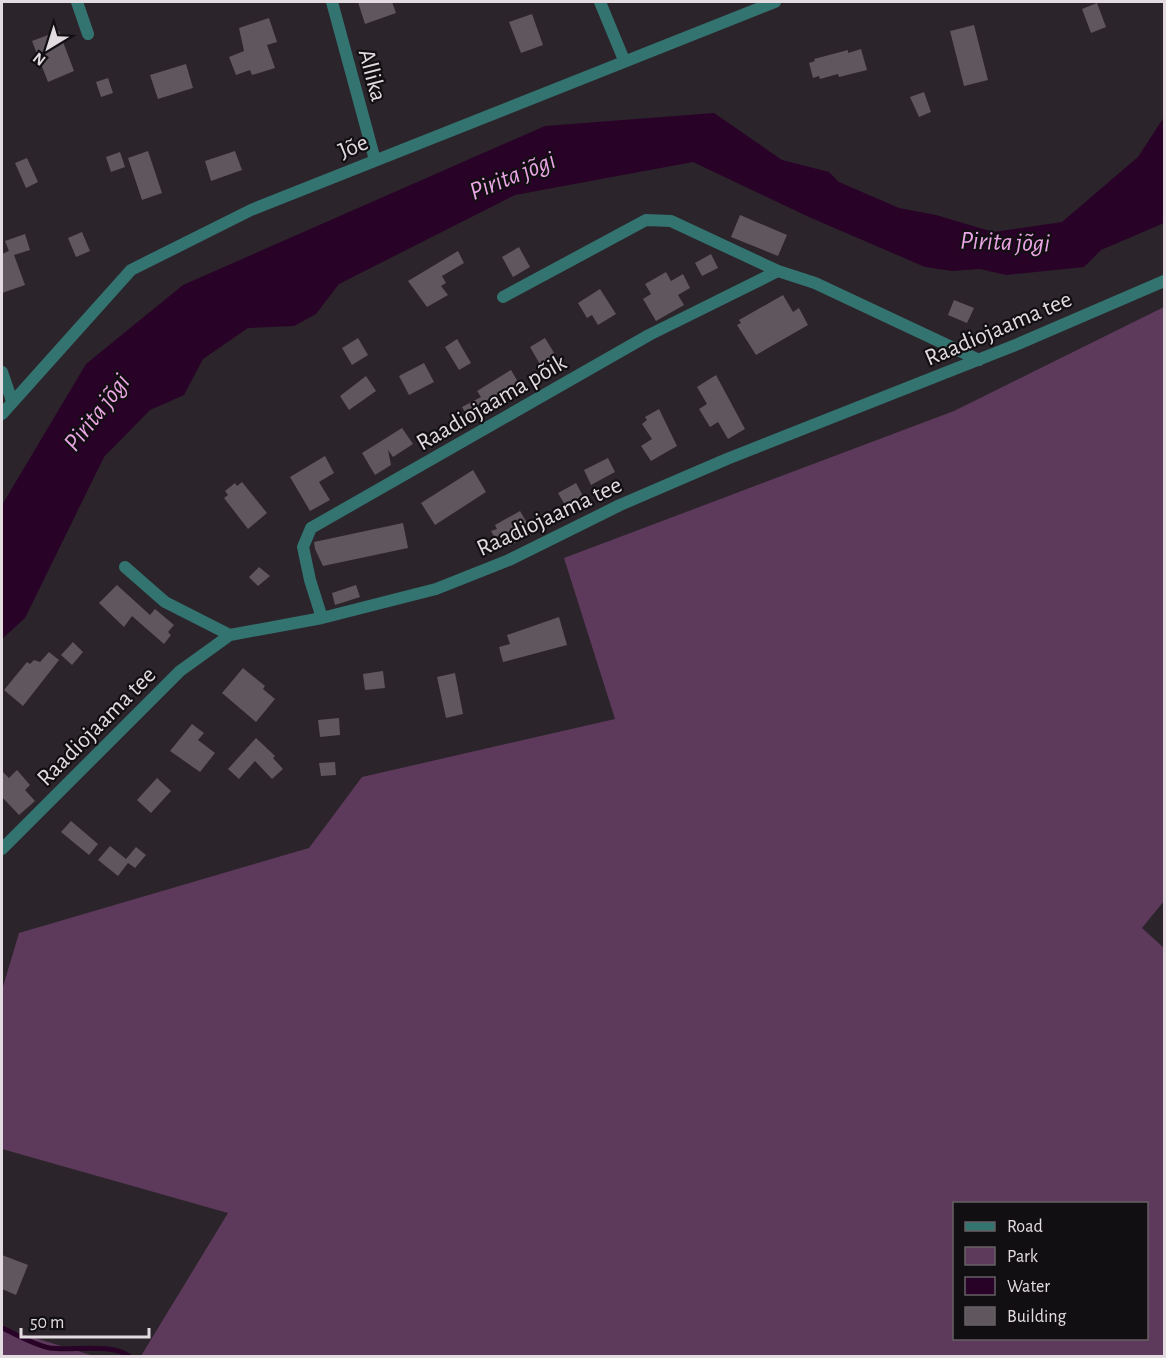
<svg xmlns="http://www.w3.org/2000/svg" width="1166" height="1358" font-family="'Alegreya Sans',sans-serif">
<rect width="100%" height="100%" fill="#2c242b"/>
<path fill="#5d3a5b" fill-rule="evenodd" d="M1164,307V901L1142,928L1164,948V1356H141L228,1213L2,1149V990L19,933L309,848L362,777L615,719L564,558L954,411ZM954,1204H1146V1338H954Z
M2,1328L94,1356H2Z"/>
<path fill="#290228" d="M714,113L782,160L829,172L839,182L899,208L936,215L993,232L1062,222L1138,157L1164,117V223L1101,250L1084,267L1006,275L980,269L952,271L925,267L809,217L693,162L515,195L339,284L316,314L294,326L248,328L203,359L184,395L150,410L104,457L25,618L2,639V505L86,364L183,285L545,126Z"/>
<g fill="none" stroke-linecap="round" stroke-linejoin="round">
<path stroke="#290228" stroke-width="5" d="M2,1328C16,1334 34,1345 50,1348C72,1351 111,1343 129,1356"/>
</g>
<path fill="#5f565e" d="M358,2H392L396,13L365,24Z
M1097,3L1106,27L1091,33L1082,9Z
M532,14L543,45L521,53L509,22Z
M269,18L277,42L267,45L275,68L252,75L250,70L236,75L229,57L244,51L239,28Z
M974,25L988,80L964,86L950,31Z
M59,31L74,71L48,82L32,41Z
M861,49L867,70L839,77L838,74L820,79L819,76L813,78L809,63L815,61L814,59L848,50V53Z
M186,64L193,88L158,99L150,75Z
M108,78L113,93L101,97L96,82Z
M924,92L931,112L919,117L910,97Z
M148,151L162,193L142,200L128,158Z
M235,151L242,170L211,181L205,161Z
M120,152L125,167L111,172L106,157Z
M27,158L38,182L26,188L15,163Z
M740,215L787,235L778,256L731,237Z
M82,232L90,251L76,257L68,238Z
M25,234L30,250L14,255L25,285L2,293V254L9,251L5,241Z
M519,247L530,267L513,277L502,257Z
M458,251L464,263L442,276L446,283L441,286L448,295L427,307L408,281Z
M711,254L718,268L702,276L695,263Z
M666,272L671,281L683,274L690,288L678,295L684,305L656,321L643,299L651,294L645,284Z
M600,289L616,314L598,325L592,315L587,318L578,303Z
M783,295L793,312L799,308L808,325L756,355L737,325L741,323L739,320Z
M954,300L974,308L967,323L948,315Z
M358,338L368,355L352,365L342,348Z
M545,338L556,356L541,366L530,347Z
M457,339L471,363L459,370L445,347Z
M424,363L434,382L409,395L399,376Z
M511,370L521,387L470,420L462,407L481,397L477,391Z
M716,375L745,429L728,439L718,422L710,427L699,409L707,404L697,387Z
M366,376L376,391L349,410L340,396Z
M659,409L677,446L651,461L641,446L652,439L642,424L647,420L645,417Z
M402,428L413,444L393,457L388,450L391,465L375,475L362,453Z
M325,456L334,473L319,482L330,500L310,511L290,477Z
M608,458L615,472L591,485L584,470Z
M473,470L486,492L435,525L421,503Z
M242,482L267,513L248,529L224,498L228,495L225,491L235,483L237,486Z
M576,483L583,496L565,505L558,493Z
M520,511L533,533L507,547L504,542L499,545L491,531L497,529L495,525Z
M403,523L408,548L323,566L315,549L314,542Z
M259,567L270,576L258,586L249,577Z
M117,585L150,615L155,609L174,625L168,632L171,635L164,644L132,616L124,627L99,603Z
M356,585L360,597L335,605L332,593Z
M559,617L567,645L503,662L499,647L510,644L507,635Z
M73,642L83,652L72,665L61,655Z
M49,652L59,660L23,706L4,690L27,662L30,664L34,660L40,662Z
M243,668L265,686L263,689L275,699L256,722L222,693Z
M383,671L385,688L365,690L363,674Z
M455,673L463,714L446,718L437,677Z
M339,718L340,735L320,737L318,720Z
M192,724L204,733L198,740L215,753L200,772L170,751Z
M256,738L275,756L273,758L283,769L272,779L255,761L239,779L228,769Z
M335,762L336,775L321,776L319,763Z
M17,770L30,785L25,790L35,801L19,815L2,797V771L9,778Z
M157,778L171,791L151,813L137,800Z
M71,821L98,844L89,855L61,832Z
M110,846L126,859L136,847L146,855L135,868L128,863L118,876L98,860Z
M2,1255L28,1265L16,1295L2,1289Z"/>
<g fill="none" stroke-linecap="round" stroke-linejoin="round">
<path stroke="#337370" stroke-width="12" d="M77,2L88,34
M332,2L375,160
M600,2L624,60
M503,297L646,220L671,221L778,271
M2,372L12,401
M2,414L131,270L251,210L775,2
M125,567L165,602L230,635
M322,618L310,580L303,547L311,528L649,335L778,271L815,283L979,360
M2,849L180,671L230,635L322,618L436,589L509,560L620,505L727,459L1018,344L1164,281"/>
</g>
<g text-anchor="middle" stroke-width="4.5" stroke-linejoin="round" paint-order="stroke">
<g font-size="24" fill="#e2dce1" stroke="#120f12">
<text transform="translate(373 75) rotate(75)" y="8">Allika</text>
<text transform="translate(353 146) rotate(-22)" y="8">Jõe</text>
<text transform="translate(998 328) rotate(-23)" y="8">Raadiojaama tee</text>
<text transform="translate(491 402) rotate(-30)" y="8">Raadiojaama põik</text>
<text transform="translate(549 516) rotate(-25)" y="8">Raadiojaama tee</text>
<text transform="translate(96 726) rotate(-45)" y="8">Raadiojaama tee</text>
</g>
<g font-size="26" font-style="italic" fill="#eaa5e4" stroke="#120f12">
<text transform="translate(512 175) rotate(-22)" y="9">Pirita jõgi</text>
<text transform="translate(1005 241) rotate(2)" y="9">Pirita jõgi</text>
<text transform="translate(96 412) rotate(-52)" y="9">Pirita jõgi</text>
</g>
</g>
<rect width="1166" height="1358" fill="none" stroke="#e2dce1" stroke-width="6"/>
<rect x="953" y="1202" width="195" height="138" fill="#120f12" stroke="#656165" stroke-width="1.5"/>
<rect x="965" y="1222" width="30" height="9" fill="#337370" stroke="#656165" stroke-width="1.5"/>
<text x="1007" y="1232" font-size="18" fill="#e2dce1">Road</text>
<rect x="965" y="1247" width="30" height="18" fill="#5d3a5b" stroke="#656165" stroke-width="1.5"/>
<text x="1007" y="1262" font-size="18" fill="#e2dce1">Park</text>
<rect x="965" y="1277" width="30" height="18" fill="#290228" stroke="#656165" stroke-width="1.5"/>
<text x="1007" y="1292" font-size="18" fill="#e2dce1">Water</text>
<rect x="965" y="1307" width="30" height="18" fill="#5f565e" stroke="#656165" stroke-width="1.5"/>
<text x="1007" y="1322" font-size="18" fill="#e2dce1">Building</text>
<g transform="translate(48 48) rotate(218)" stroke="#120f12" stroke-width="4.5" paint-order="stroke">
<path d="M0-4.5L10 22L0 15L-10 22Z" fill="#e2dce1"/>
<text y="-9" font-size="16" font-weight="bold" text-anchor="middle" fill="#e2dce1">N</text>
</g>
<path d="M21 1328v9h128v-9" fill="none" stroke="#e2dce1" stroke-width="3"/>
<text x="30" y="1328" font-size="18" fill="#e2dce1" stroke="#120f12" stroke-width="4.5" paint-order="stroke">50 m</text>
</svg>
